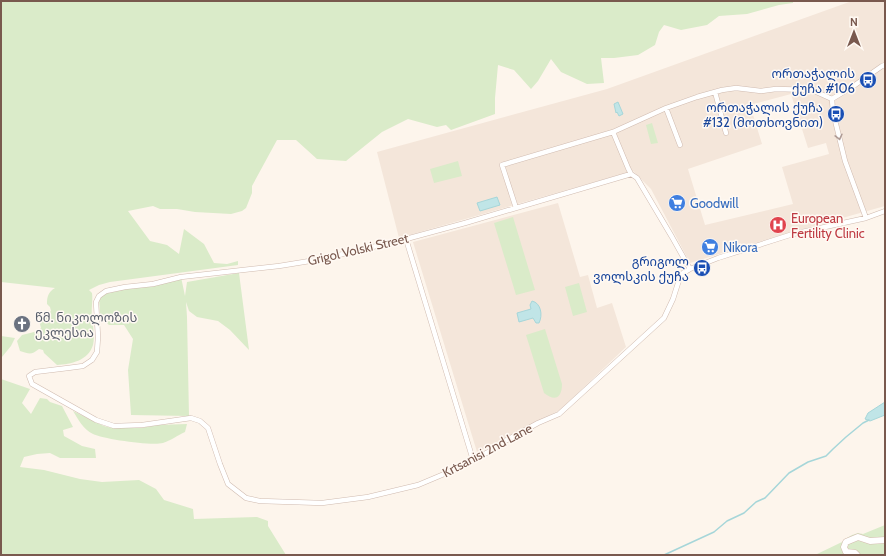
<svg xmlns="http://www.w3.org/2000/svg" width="886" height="556" font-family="Cabin,'Noto Sans Georgian',sans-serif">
<rect width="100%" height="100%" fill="#fdf5ec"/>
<path fill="#f4e6da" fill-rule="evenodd" d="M852,1H885V206L771,238L690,263L651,189L633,171L399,238L377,152L607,89ZM791,94L808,148L826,143L829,154L782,167L793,204L705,225L688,169L762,144L750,105Z
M558,203L580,277L588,275L597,308L612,303L626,347L560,410L477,452L413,242Z"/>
<path fill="#daebc9" d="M1,1H793V3L779,5L747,14L719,16L707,25L681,30L664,25L659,32L655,45L638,55L614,58H601L604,83L587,84L561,72L551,59L538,81L531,89L514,70L498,65L495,98V114L451,130L446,125L437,127L408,119L382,132L346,161L317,159L296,140H277L252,186V193L246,208L242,211L231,214L195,212L177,209H160L153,206L128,211L150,241L167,245L179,254L184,229L204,244L214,263L227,264L238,261V265L110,282L99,285L89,290L92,293C93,301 91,309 92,318C93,326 95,337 93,345C88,361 71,364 57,365L44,353L43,350L39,349C31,355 30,354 20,351L17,341L22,335L38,331L41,328L39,320L40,316L44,314H48L51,311L50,307L47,304C47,297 48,292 55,288L1,282Z
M652,123L658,143L651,144L646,125Z
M458,161L462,176L434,183L430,169Z
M513,217L535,290L516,295L494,223Z
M239,273L249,350L230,330L218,321L197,317L189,311L186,302L187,317L189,416L131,415L128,370L133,339L124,325H109L100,316L99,296L125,287L181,277L185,296L187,282Z
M579,283L587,312L573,316L565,287Z
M545,329L562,384C562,398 555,402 544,393L526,335Z
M1,336L15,338L11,346L2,357L1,358Z
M1,379L30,389L22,403L31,414L40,398L47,399L50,402L62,406L73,427L63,430L64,436L82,446L95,449L96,458H60L50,453L37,454L24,457L20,467L44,470L80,479L102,482L139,480L156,489L164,500L193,509L194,519L257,517L268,521V526L286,555H1Z
M73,411L104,426L112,428H141L157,425L187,424L185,432C178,435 170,441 163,443C151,446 103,439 93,434C83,429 78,419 73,411Z
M885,525V555H815L842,542L845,539L852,535L858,533L863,534Z"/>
<path fill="#c0e5e7" stroke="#a6d6d9" d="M618,102L623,114L619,116L617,112L616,113L614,104Z
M497,197L500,205L480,211L477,203Z
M532,301C541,303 543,315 539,323H536L533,318L519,322L517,313L531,309L530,305Z
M885,402V415L870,421L865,419L868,413Z"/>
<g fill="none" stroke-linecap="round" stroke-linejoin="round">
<path stroke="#a6d6d9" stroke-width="1.5" d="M664,555L714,532L727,521L744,513L756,502L765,498L789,473L808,462L826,456L833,449L846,437L863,423L869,420"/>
<g stroke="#d0bbb0" stroke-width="5.5">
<path id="street" d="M715,92L726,133
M832,99L833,112L845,161L866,218
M832,99L855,85L882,66L885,65
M666,108L680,145
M613,132L628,168L631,174L637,178L672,237L690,269
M631,174L465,223L406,239L322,259L279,266L181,277L153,284L125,287L106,291L99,296L96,302L98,337L97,352L92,360L83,366L68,368L35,372L29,376L32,384L96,420L114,426L142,425L191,418L200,421L208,428L220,464L228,484L246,498L260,501L322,503L368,497L418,485L456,469L492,450L505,441L538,423L559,414L664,318L673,299L679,280L683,273L690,269L718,258L793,234L866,218L885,211
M516,208L502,165L613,132L666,108L697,97L722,90L736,88L761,91L776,89L812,90L832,99
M406,239L473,460"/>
</g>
<g stroke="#d5bdb0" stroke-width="7">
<path id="secondary" d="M857,555L855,553L846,552L844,547L846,542L858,537L870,541L885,540"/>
</g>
<use href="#street" stroke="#fff" stroke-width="4.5"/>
<use href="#secondary" stroke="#fff" stroke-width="6"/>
</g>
<defs><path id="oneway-chevron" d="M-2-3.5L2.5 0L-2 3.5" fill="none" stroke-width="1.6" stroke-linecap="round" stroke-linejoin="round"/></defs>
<use stroke="#af9b95" href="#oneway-chevron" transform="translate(839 137) rotate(76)"/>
<defs>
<g id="bus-disc" transform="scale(0.9)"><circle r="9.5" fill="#1a4fb4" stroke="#fff9f3"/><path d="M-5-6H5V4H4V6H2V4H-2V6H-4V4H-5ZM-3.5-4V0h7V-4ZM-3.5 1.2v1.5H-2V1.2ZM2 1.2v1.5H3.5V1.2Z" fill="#fff"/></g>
<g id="supermarket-disc" transform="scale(0.9)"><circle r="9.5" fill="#3f7fe0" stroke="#fff9f3"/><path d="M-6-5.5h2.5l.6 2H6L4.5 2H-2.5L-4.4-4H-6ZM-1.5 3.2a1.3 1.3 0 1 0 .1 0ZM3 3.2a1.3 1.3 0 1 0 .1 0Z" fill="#fff"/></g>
<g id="hospital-disc" transform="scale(0.9)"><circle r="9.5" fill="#e0444e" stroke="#fff9f3"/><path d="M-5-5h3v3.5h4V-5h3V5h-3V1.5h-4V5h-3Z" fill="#fff"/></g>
<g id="church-disc" transform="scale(0.9)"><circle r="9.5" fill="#6b7280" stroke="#fff9f3"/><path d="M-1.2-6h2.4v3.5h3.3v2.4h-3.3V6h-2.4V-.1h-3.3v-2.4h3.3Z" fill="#fff"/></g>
</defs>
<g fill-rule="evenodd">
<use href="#bus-disc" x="868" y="80"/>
<use href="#bus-disc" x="836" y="114"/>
<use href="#supermarket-disc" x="677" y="203"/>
<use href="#hospital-disc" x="778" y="225"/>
<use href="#supermarket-disc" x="710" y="247"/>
<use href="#bus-disc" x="702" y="268"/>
<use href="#church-disc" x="22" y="324"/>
</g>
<g text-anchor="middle" stroke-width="3" stroke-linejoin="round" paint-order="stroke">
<g font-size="13" fill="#164399" stroke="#fff9f3" text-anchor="end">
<text x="855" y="78">ორთაჭალის<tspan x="855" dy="15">ქუჩა #106</tspan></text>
<text x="823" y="112">ორთაჭალის ქუჩა<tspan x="823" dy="15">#132 (მოთხოვნით)</tspan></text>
<text x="689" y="266">გრიგოლ<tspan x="689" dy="15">ვოლსკის ქუჩა</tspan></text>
</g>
<g font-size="13" fill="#366cbe" stroke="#fff9f3" text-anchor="start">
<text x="690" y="208">Goodwill</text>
<text x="723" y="252">Nikora</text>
</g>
<g font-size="13" fill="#be3a42" stroke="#fff9f3" text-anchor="start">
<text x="791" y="223">European<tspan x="791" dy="15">Fertility Clinic</tspan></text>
</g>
<g font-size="13" fill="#79594e" stroke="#fff9f3">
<text transform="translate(358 249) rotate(-13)" y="5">Grigol Volski Street</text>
<text transform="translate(487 450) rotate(-28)" y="5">Krtsanisi 2nd Lane</text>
</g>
<g font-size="13" fill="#5b616d" stroke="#fff9f3" text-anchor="start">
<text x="35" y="322">წმ. ნიკოლოზის<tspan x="35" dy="15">ეკლესია</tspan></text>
</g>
</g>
<rect width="886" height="556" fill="none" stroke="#79594e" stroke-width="4"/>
<g transform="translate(854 32)" stroke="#fff9f3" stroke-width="3" paint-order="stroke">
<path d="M0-3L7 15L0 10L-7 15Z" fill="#79594e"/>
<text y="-6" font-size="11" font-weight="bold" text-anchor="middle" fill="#79594e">N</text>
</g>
</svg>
